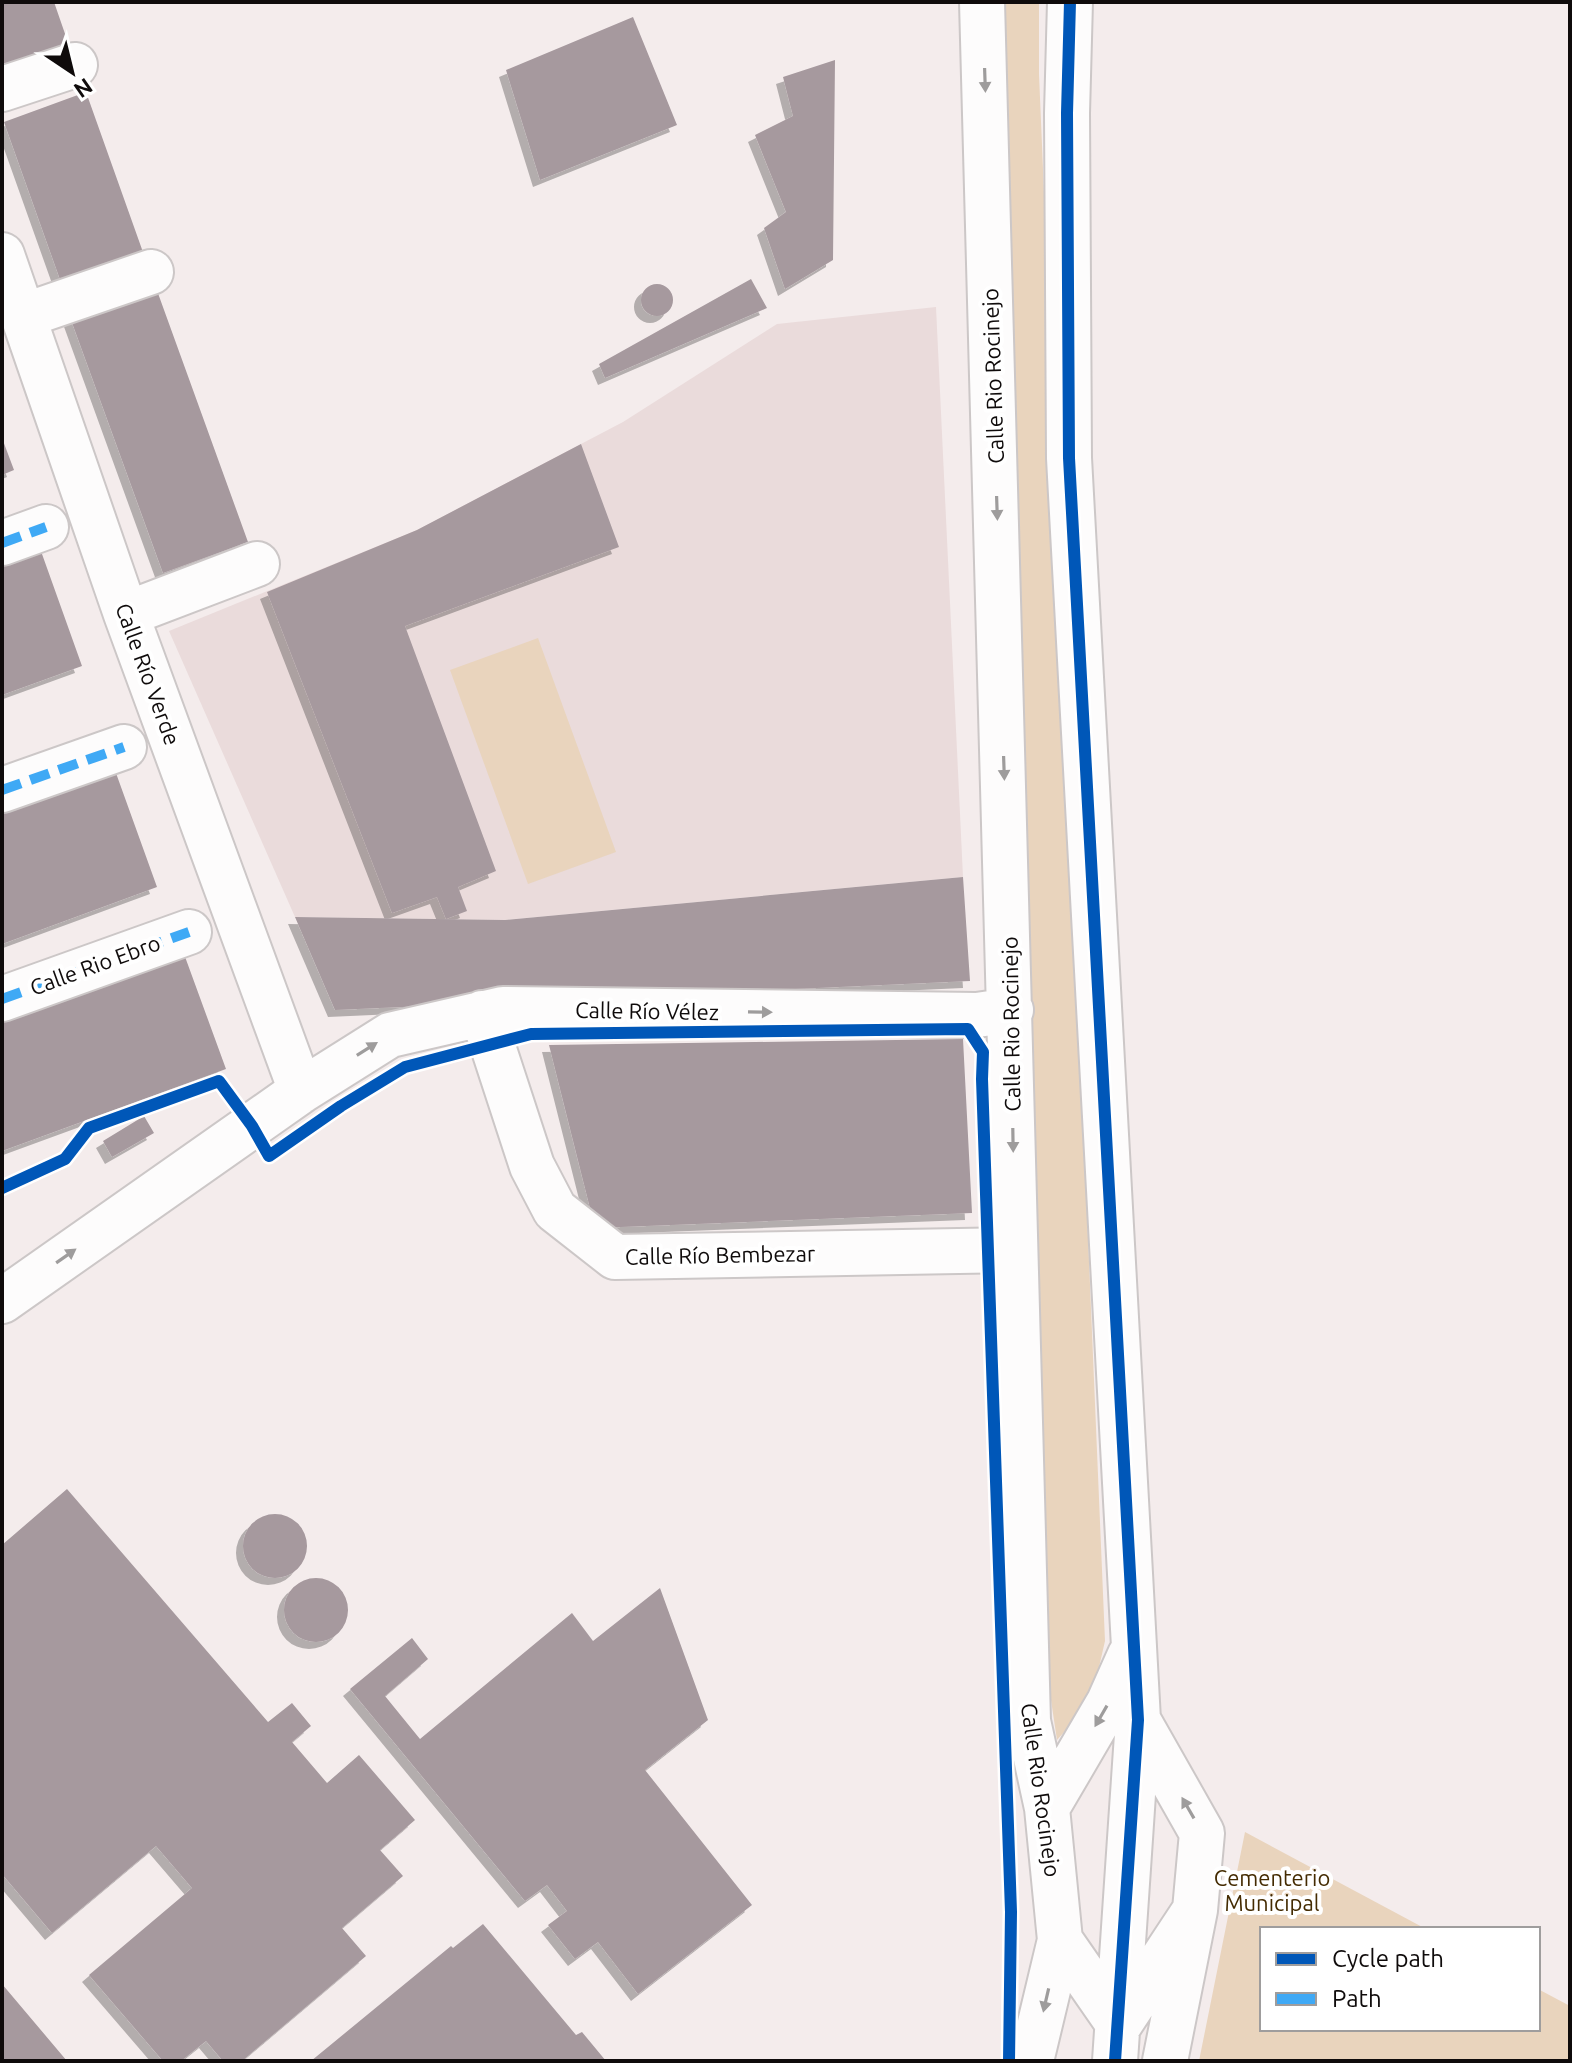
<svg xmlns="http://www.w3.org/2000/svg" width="1572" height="2063" font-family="Ubuntu,sans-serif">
<defs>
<filter id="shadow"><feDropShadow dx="-7" dy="7" stdDeviation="0" flood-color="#0004"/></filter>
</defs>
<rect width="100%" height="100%" fill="#f4ecec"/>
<path fill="#eadbdb" d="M936,307L963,877L505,920L295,917L169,631L417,530L623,422L777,324Z"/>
<path fill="#e9d4bd" d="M993,2H1039V74L1105,1641L1091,1702L1057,1740L1043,1647Z
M538,638L616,852L528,884L450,670Z
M1245,1832L1426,1929H1262V2029H1538V1989L1570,2006V2061H1199Z"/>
<path fill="#a6999e" filter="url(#shadow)" d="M2,2H54L72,54L2,79Z
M633,17L677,125L540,180L506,70Z
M835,60L833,260L785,289L764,228L786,212L755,135L793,116L783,77Z
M86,92L144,255L62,285L4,122Z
M751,279L767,308L605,378L599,364Z
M641 300a16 16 0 1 1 32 0a16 16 0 1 1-32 0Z
M155,285L248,542L163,573L70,317Z
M2,438L14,470L2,475Z
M581,444L619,547L405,626L496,871L458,887L467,911L446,919L437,897L392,913L267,592L417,530Z
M37,540L82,666L2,695V553Z
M112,762L157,887L2,944V802Z
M963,877L970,981L335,1010L295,917L505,920Z
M180,943L226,1069L2,1151V1008Z
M963,1039L972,1213L595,1228L549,1045Z
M144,1116L154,1133L112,1157L103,1141Z
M67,1489L268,1722L292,1703L311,1726L292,1742L327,1783L359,1755L415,1820L380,1850L403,1876L342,1928L366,1956L242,2061H223L206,2041L181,2061H163L89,1975L192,1888L156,1846L52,1933L2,1874V1545Z
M243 1546a32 32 0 1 1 64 0a32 32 0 1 1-64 0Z
M284 1610a32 32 0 1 1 64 0a32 32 0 1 1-64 0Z
M660,1588L708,1720L645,1770L752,1905L638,1994L598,1942L575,1959L548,1925L567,1911L547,1885L525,1901L350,1689L412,1638L428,1659L385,1696L420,1739L572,1613L593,1641Z
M483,1924L576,2035L582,2032L606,2061H311L451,1946L453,1948Z
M2,1984L67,2061H2Z"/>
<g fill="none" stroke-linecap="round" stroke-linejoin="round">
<g stroke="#ccc7c7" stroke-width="48">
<path id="minor" d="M982,2L1028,1721L1047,1808L1060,1940L1119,2025L1195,1910
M1070,2L1067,113L1069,458L1138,1720L1115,2061
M2,89L75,65
M2,255L126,614L301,1091
M23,316L151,272
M2,543L46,527
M126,614L257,564
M2,790L124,747
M2,999L189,932
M482,1013L532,1166L555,1210L615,1257L1015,1250
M2,1301L301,1091L390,1035L503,1009L977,1015L1011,1010
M1138,1720L1202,1833L1195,1910L1165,2061
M1047,1808L1109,1702L1130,1655
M1031,2061L1060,1940"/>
</g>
<use href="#minor" stroke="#fdfcfc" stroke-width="44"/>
<path stroke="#3fa9f5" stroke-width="10" stroke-dasharray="20 10" stroke-linecap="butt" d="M2,543L46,527
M2,790L124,747
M2,999L189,932"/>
<g stroke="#fff" stroke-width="17">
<path id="cycleway" d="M1070,2L1067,113L1069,458L1138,1720L1115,2061
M2,1188L65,1159L89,1128L219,1081L252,1126L269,1156L341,1106L405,1067L531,1034L968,1029L983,1052L982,1079L1011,1912L1009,2061"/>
</g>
<use href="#cycleway" stroke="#0057b8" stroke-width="12"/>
</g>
<defs><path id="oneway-solid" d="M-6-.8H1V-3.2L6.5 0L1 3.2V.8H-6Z" transform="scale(2)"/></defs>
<g fill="#9e9c9c">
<use href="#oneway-solid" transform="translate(985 80) rotate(88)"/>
<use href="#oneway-solid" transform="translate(997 508) rotate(88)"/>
<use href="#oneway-solid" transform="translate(1004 768) rotate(88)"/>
<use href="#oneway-solid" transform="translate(760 1012) rotate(1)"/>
<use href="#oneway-solid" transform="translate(367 1049) rotate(-32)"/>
<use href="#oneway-solid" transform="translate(1013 1140) rotate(89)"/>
<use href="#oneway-solid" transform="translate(66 1256) rotate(-35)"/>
<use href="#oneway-solid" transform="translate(1101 1716) rotate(120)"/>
<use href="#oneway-solid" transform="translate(1188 1808) rotate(-120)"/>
<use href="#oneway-solid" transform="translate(1046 2000) rotate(103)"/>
</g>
<g text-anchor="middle" stroke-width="8" stroke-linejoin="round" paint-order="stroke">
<g font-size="22" fill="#0f0b0b" stroke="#fff">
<text transform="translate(993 376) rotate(-92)" y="8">Calle Rio Rocinejo</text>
<text transform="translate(148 674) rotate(70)" y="8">Calle Río Verde</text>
<text transform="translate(95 965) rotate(-20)" y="8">Calle Rio Ebro</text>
<text transform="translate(647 1011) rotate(1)" y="8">Calle Río Vélez</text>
<text transform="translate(1011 1024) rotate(-91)" y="8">Calle Rio Rocinejo</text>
<text transform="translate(720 1255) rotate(-1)" y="8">Calle Río Bembezar</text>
<text transform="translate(1041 1790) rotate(82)" y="8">Calle Rio Rocinejo</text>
</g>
<g font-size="22" fill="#442b02" stroke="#fff">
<text x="1272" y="1886">Cementerio<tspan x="1272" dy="25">Municipal</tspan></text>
</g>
</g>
<rect width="1572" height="2063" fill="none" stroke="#0f0b0b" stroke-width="8"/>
<rect x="1260" y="1927" width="280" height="104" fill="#ffffff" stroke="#9f9d9d" stroke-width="2"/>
<rect x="1276" y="1953" width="40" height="12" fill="#0057b8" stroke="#9f9d9d" stroke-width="2"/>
<text x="1332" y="1967" font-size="24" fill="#0f0b0b">Cycle path</text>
<rect x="1276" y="1993" width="40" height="12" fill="#3fa9f5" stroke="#9f9d9d" stroke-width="2"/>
<text x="1332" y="2007" font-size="24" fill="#0f0b0b">Path</text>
<g transform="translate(72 72) rotate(145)" stroke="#ffffff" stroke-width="6" paint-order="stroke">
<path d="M0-6L14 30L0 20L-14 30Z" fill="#0f0b0b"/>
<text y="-12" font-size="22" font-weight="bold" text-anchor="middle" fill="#0f0b0b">N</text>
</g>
</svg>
